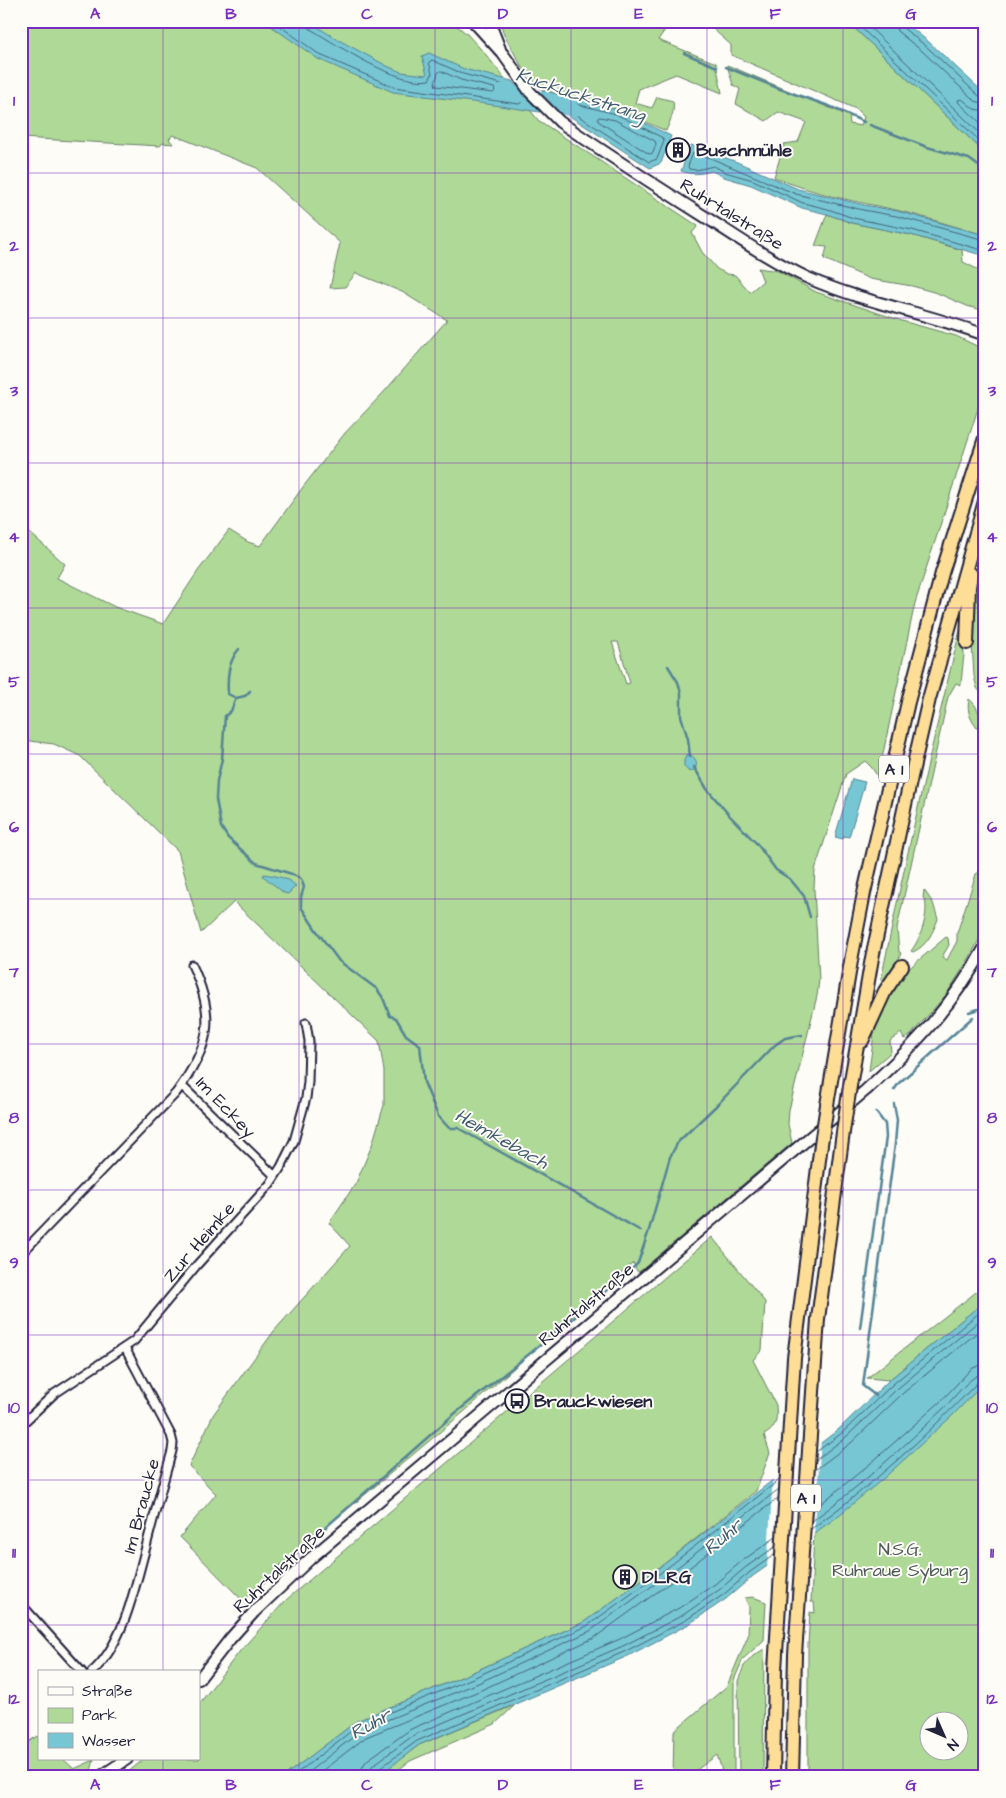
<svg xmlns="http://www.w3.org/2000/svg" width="1006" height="1798" font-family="'Architects Daughter',sans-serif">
<rect width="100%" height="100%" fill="#fdfcf7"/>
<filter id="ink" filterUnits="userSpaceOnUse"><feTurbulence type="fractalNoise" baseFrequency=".02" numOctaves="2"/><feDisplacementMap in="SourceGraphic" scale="10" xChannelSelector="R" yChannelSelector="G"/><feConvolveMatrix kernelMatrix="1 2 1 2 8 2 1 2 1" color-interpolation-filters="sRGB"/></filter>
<g filter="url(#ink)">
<path fill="#afd996" stroke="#687e68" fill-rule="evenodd" d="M21,21H451L467,34L487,56L538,120L698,226L692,233L702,252L717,269L727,274L735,275L750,292L763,281L758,268L778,271L816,292L902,321L956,336L985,350V387L915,603L878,777L872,768L865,761L846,774L815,870L814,889L819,980L817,996L789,1110L788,1124L792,1143L639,1272L637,1271L633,1263L465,1411L281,1565L243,1601L180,1537L216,1494L189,1466L213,1415L274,1331L350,1246L329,1223L356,1183L372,1145L384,1105V1071L379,1041L234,902L201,933L178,851L80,756L54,744L21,740V525L65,564L57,578L115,607L163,624L198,571L229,530L248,542L260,546L303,487L345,433L384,392L447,320L402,292L356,273L345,287L330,288L340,243L257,168L173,135L169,139L173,144L163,143L160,146L21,138ZM612,642H618L630,683L626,684Z
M500,21H671L658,40L716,63L722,93L676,74L639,89L635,103L652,108L657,97L673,101C675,112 670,121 666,131L618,110L542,90L522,67L504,35Z
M704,21H847L985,153V235C955,227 926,217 896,210C854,201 813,194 774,177L784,144L798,142L806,122L778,112L766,121L736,104L740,89L733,85L727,65L849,116L850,124L861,126L864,117L856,109L731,55V45Z
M827,214L852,223L911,235L962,250L963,262L985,273V311L967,306L937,293L912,286L870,279L824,259L827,247L815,246Z
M985,555V698L977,688L974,676L972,643V608Z
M961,626L964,654L961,683L960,685L956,683L948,697L897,928L899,952L901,953L897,964L884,980H881C905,861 932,744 961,626Z
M969,699C980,707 981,721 983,733L980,732C972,722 966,713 969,699Z
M985,868V928L970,957L946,995L910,1036L904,1039L901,1033L890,1041L891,1052L869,1071L875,1026L878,1014L899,979L913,965L946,937L948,938L949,945L942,957L947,960L957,941V933L976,874Z
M924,890L933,903L938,919C933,932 927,946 913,952L911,951C920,940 929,914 925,900L923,898Z
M712,1237L765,1302L762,1350L753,1360L776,1405C777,1419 777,1428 764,1435L770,1453L756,1491L664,1564L584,1622L471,1673L357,1721L283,1777H122L144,1759H199V1704L240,1651L286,1600Z
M985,1285V1301L889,1380L867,1378Z
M985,1361V1777H808V1645L810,1612L815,1613L814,1602H811L814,1533ZM928,1720H958V1750H928Z
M753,1597L766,1602L764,1640L743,1659L734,1680V1777H722L721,1767L717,1755L687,1777H673L674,1731L727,1686L748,1636L749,1607L745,1598Z
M764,1649L763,1777H739L738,1681L744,1666L753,1656Z
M515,1705L495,1724L410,1761L389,1777H377L419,1745Z
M37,1736L39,1738V1759H63L74,1769L94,1760L91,1771L80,1777H25L21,1772V1747Z"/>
<path fill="#77c6d3" stroke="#558496" d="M264,21H308L335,38L387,66L401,72L427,75L422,56L429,53L464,69L512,81L540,112L480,103L393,92L318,59Z
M847,21H903L930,43L983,92L985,95V153Z
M542,90L618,110L671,136L661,163L650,168L571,117Z
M691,145L737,162L798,189L864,205L897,211L985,235V256L911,235L852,223L827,214L802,208L751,185L724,177L712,171C700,174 693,175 681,171Z
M690,754C696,759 698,762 695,770L689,772L684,766V760L687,755Z
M852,779L865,782L849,837L844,836L843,839L835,837Z
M264,874C276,876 287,877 296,886L288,894L284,893L263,876Z
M985,1301V1382L953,1415L884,1478L833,1520L753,1576L726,1599L689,1624L628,1656L419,1745L377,1777H283L357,1721L471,1673L584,1622L664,1564L839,1429L889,1380Z"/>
<path fill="#fdfcf7" d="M821,1439L814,1536L767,1569L773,1476Z"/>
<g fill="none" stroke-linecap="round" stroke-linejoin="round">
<path stroke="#446478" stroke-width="1" d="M273,21L320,55L394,87L519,104L522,102L509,86L463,74L432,60L429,62L432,74L429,80C398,86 339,46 312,30L307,26L306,21
M854,21L985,146
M863,21L985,138
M894,21L897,31L922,51L975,101L985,104
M900,21L902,27L927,47L979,96L985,98
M441,71L461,80L494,88L495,91L493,93L436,86L435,83L438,73Z
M568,102L616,114L663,138L664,141L657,159L649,162L574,113L565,105V103Z
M985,111L974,109L962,99L958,100L959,103L985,127
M600,117L615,120L655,141L656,144L653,153L649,154L598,121V118Z
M985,240L896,216L863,210L796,194L696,152L693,153L688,166L689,169L696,170L714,166L725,172L753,180L803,203L828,209L853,218L912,230L985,251
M816,1452L842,1433L893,1384L985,1308
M816,1460L846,1437L897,1389L985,1316
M815,1470L851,1443L902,1394L985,1326
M812,1511L871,1463L940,1402L971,1369L978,1366L985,1365
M812,1521C859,1487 904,1447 945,1407C955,1397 972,1373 985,1373
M811,1529C872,1486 928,1434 979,1381L985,1379
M292,1777L359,1725L473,1678L587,1626L667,1568L779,1480
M302,1777L362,1730L476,1684L590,1631L670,1573L779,1489
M314,1777L366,1737L479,1691L594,1638L675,1579L778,1498
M360,1777L362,1768L366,1761L411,1729L620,1639L679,1608L715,1584L742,1561L776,1537
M368,1777L369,1771L372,1766L414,1735L623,1646L683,1615L719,1590L746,1567L775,1547
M374,1777L376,1771L417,1741L626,1651L686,1620L723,1595L750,1572L774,1555"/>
<path stroke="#558496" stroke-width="2.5" d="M684,53L717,67
M726,67L780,89L829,106L864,122
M870,125L927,147L969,159L980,167L985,175
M239,649C228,662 227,677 228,694L236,698L245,696L250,691
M668,666L678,682L681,693V716L688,739L690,757
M236,698L231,711L225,716L222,759L217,781L216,799L221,827L228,838L256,863L292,874L301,879L304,887L301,897V907L316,930L339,961L377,989L383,998L390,1016L396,1018L406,1035L420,1045L424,1082L438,1116L449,1128H458L641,1231
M694,767L707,789L730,816L758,845L776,870L790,879L804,896L810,917
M969,1012L985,1007
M894,1090L899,1083L973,1017
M649,1230L670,1157L678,1142L718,1104L775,1045L785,1038L802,1035
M860,1328L886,1137L885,1124L876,1112
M876,1396L863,1386L895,1144L897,1120L894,1104
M249,1595L453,1415L563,1327L629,1272L638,1263L649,1230"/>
<path stroke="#77c6d3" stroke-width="15" d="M503,91L539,98L573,110"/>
<g stroke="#22223b" stroke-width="11">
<path id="street" d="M182,1086L275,1176
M21,1254L176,1093C210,1047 217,1018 192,965
M21,1425L54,1394L134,1341L196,1266L270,1184L281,1167L294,1141L306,1098L308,1082L309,1041L306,1023
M21,1604L82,1672
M92,1672C124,1644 135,1586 146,1547C154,1515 163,1483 172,1451L173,1443L171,1435L125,1348"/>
</g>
<g stroke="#22223b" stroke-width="14">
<path id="secondary" d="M473,21L503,54L530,92L560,122L582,137C624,165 667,193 710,220C741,240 773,262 808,278C865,303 927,313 985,335
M489,21L500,49
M199,1679L230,1639L254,1612L311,1558L866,1090C916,1044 952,1006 985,947
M100,1777L127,1759"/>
</g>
<g stroke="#22223b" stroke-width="16">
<path id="highway" d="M967,643L969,587L971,574
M862,1041L885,991L902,966
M850,1086L872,958L911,777L929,699L985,501
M827,1105L852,955L864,893L908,702L942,573L985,438
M773,1777L775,1670L794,1358L821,1144
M792,1777L795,1655L818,1319L844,1125"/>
</g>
<use href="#street" stroke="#fdfcf7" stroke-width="7"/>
<use href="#secondary" stroke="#fdfcf7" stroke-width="10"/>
<use href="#highway" stroke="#fedd96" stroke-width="12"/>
<g stroke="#22223b" stroke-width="16" stroke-linecap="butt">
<path id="highway-bridge" d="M844,1125L850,1086
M821,1144L827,1105"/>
</g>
<use href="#highway-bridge" stroke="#fedd96" stroke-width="12"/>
</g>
</g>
<path fill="none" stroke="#7b2cbf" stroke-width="1" stroke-opacity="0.55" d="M163,21V1672M299,21V1777M435,21V1777M571,21V1777M707,21V1777M843,21V1777M21,173H985M21,318H985M21,463H985M21,608H985M21,754H985M21,899H985M21,1044H985M21,1190H985M21,1335H985M21,1480H985M21,1625H985M163,1759V1777"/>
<defs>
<g id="building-ring" transform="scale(1.25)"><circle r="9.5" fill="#fdfcf7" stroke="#22223b" stroke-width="1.5"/><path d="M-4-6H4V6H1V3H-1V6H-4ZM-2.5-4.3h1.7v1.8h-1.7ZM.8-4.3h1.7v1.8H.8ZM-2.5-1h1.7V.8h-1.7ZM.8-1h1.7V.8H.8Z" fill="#22223b"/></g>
<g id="bus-ring" transform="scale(1.25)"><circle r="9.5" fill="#fdfcf7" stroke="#22223b" stroke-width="1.5"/><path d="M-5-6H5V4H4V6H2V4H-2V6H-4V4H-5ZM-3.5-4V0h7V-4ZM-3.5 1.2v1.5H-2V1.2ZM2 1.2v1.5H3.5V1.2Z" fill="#22223b"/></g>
</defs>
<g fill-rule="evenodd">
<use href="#building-ring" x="678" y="150"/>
<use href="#bus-ring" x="517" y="1401"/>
<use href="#building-ring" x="625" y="1577"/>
</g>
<g text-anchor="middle" stroke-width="4" stroke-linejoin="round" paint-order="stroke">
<g fill="#fdfcf7" stroke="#646373" stroke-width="1">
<rect x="879" y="755.5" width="30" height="27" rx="4"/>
<rect x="791" y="1484.5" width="30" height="27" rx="4"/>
</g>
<g font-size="16" font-weight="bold" fill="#22223b">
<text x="894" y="775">A 1</text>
<text x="806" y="1504">A 1</text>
</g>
<g font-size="18" font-weight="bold" fill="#22223b" stroke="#fdfcf7" text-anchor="start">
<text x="696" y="156">Buschmühle</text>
<text x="534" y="1407">Brauckwiesen</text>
<text x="642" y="1583">DLRG</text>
</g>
<g font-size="18" fill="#22223b" stroke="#fdfcf7">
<text transform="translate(732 214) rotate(32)" y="6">Ruhrtalstraße</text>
<text transform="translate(226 1107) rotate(46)" y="6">Im Eckey</text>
<text transform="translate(199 1242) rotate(-49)" y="6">Zur Heimke</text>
<text transform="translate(586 1304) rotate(-40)" y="6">Ruhrtalstraße</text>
<text transform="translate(141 1506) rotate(-75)" y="6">Im Braucke</text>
<text transform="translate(279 1569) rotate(-43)" y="6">Ruhrtalstraße</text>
</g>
<g font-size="18" fill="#4c5956" stroke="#fdfcf7">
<text x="900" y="1555">N.S.G.<tspan x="900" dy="21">Ruhraue Syburg</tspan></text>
</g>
<g font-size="19" font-style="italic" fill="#405b70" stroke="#fdfcf7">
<text transform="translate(581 94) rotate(18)" y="7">Kuckuckstrang</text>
<text transform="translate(502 1138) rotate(29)" y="7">Heimkebach</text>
<text transform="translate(722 1536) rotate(-40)" y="7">Ruhr</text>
<text transform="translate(370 1723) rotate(-29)" y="7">Ruhr</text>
</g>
</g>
<rect width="1006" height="1798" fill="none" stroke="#fdfcf7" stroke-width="55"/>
<rect x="38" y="1670" width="162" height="90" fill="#fdfcf7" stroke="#a5a5ac"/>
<rect x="48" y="1687" width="25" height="8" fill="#fdfcf7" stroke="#a5a5ac"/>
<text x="82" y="1696" font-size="15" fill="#22223b">Straße</text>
<rect x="48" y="1708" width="25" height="15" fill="#afd996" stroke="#a5a5ac"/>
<text x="82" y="1720" font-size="15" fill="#22223b">Park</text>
<rect x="48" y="1733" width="25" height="15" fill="#77c6d3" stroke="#a5a5ac"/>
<text x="82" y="1746" font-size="15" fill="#22223b">Wasser</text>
<g transform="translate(944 1736) rotate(135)"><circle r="24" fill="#fdfcf7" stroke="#a5a5ac"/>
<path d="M0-4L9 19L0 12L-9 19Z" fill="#22223b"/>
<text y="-8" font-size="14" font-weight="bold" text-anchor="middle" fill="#22223b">N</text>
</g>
<rect x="28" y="28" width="950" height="1742" fill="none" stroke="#7b2cbf" stroke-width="2"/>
<g font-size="16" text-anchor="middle" font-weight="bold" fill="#7b2cbf">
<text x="95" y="19">A</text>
<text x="231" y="19">B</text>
<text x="367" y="19">C</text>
<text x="503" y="19">D</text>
<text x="639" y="19">E</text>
<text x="775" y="19">F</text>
<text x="911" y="19">G</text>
<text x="14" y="106">1</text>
<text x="992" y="106">1</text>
<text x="14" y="251">2</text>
<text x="992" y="251">2</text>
<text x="14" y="396">3</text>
<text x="992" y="396">3</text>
<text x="14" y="542">4</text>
<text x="992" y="542">4</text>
<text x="14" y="687">5</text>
<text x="992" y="687">5</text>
<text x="14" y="832">6</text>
<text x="992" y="832">6</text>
<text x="14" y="977">7</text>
<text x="992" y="977">7</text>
<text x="14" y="1123">8</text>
<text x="992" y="1123">8</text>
<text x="14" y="1268">9</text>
<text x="992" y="1268">9</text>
<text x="14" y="1413">10</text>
<text x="992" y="1413">10</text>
<text x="14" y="1558">11</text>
<text x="992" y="1558">11</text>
<text x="14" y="1704">12</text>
<text x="992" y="1704">12</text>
<text x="95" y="1790">A</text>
<text x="231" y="1790">B</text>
<text x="367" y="1790">C</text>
<text x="503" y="1790">D</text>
<text x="639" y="1790">E</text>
<text x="775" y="1790">F</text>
<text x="911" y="1790">G</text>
</g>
</svg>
